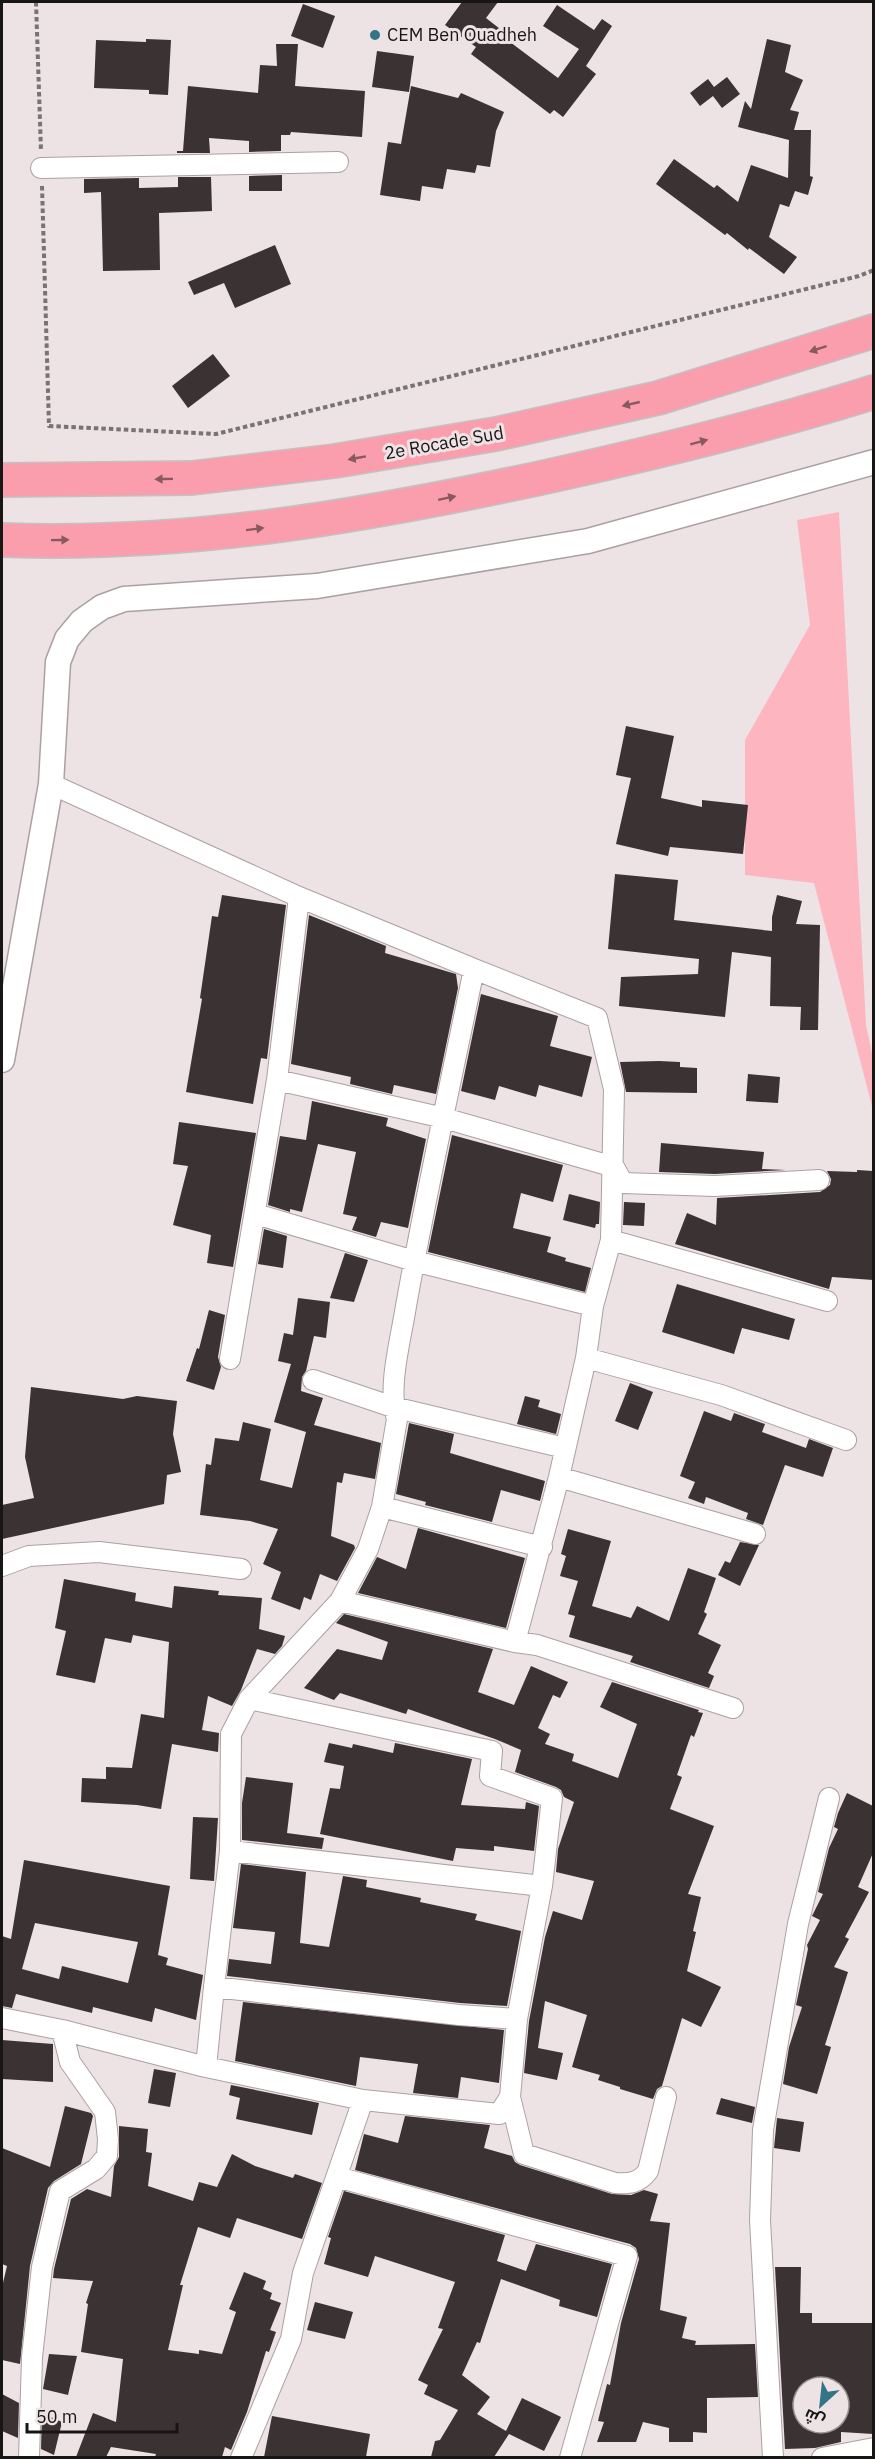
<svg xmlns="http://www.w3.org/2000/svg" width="875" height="2459" font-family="'IBM Plex Sans',Cairo,sans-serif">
<rect width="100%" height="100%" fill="#ede2e4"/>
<path fill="#fdb6c0" d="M839,512L866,1025L873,1058V1110L814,883L745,875V740L810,625L797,520Z"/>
<path fill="#3a3233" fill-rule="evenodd" d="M462,2H498L486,18L509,36L506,39L558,78L579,49L543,26L557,5L594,30L602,19L612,26L586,66L596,74L563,117L554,110L550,114L471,54L476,47L445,25Z
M303,4L335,16L323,48L291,36Z
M146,39L171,40L168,95L149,94V90L94,88L96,40L146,42Z
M767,39L791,45L785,72L803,80L790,110L799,112L794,130H811L810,176L813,177L808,195L795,191L789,207L780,204L769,237L797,257L784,274L749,248L748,250L727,233L725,235L656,184L674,159L714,188L717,185L738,202L751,165L788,178L789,140L738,127L745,101L751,109Z
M276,44H298L295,86L365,91L362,137L291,132L290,135H281V151L249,152V141L209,138L210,153H177V151H183L188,86L258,93L260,65L277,66Z
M377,51L414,56L409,92L372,87Z
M727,77L740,94L722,108L713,96L700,106L690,93L708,79L714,87Z
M411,86L458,98L461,93L504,112L496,131L490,167L477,165L475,173L447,169L443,189L422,186L420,201L380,195L388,142L401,144Z
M282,175V191H249V176Z
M178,177H211L212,211L159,213L160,270L103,271L101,192L84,193V179L139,178V188L178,187Z
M275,245L291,284L235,308L224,283L194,295L188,282Z
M213,354L230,376L188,408L172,386Z
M626,726L674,736L661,798L702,807V800L748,805L743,854L670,847L668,856L616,844L631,778L616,775Z
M615,874L678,880L674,920L772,931V917L777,895L802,901L796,924L820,925L818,1030H800L801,1007L770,1006L771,957L732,952L725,1017L619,1006L621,977L698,974L699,959L608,949Z
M222,895L286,905L267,1059L261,1058L253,1104L186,1092L202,999L200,998L212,916L218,917Z
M309,915L386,946L385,953L456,974L458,988L436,1094L394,1085L392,1094L350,1084L351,1077L291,1064Z
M481,994L558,1016L550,1046L592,1057L582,1097L539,1085L536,1097L499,1086L495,1100L461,1091Z
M659,1061L680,1062V1067L697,1068V1093L626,1092L620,1062Z
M748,1074L780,1077L778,1103L746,1101Z
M312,1101L388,1118L386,1126L426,1139L408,1228L381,1222L376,1237L352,1230L357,1217L343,1214L356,1152L318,1144L302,1212L290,1209V1212L268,1205L280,1136L306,1140Z
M179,1122L256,1133L233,1267L207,1263L211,1235L173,1225L188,1166L173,1164Z
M452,1135L563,1165L553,1202L521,1193L513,1228L551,1237L547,1252L566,1258L565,1261L591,1268L585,1292L428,1252Z
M661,1143L764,1152L762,1169L786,1170L715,1174L659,1172Z
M857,1170L873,1171V1280L832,1277L829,1289L675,1244L687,1213L716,1225L717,1198L820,1192L830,1185L831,1179L827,1171L857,1172Z
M569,1194L600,1202L599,1224H596L595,1228L563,1220Z
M624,1202L645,1203L644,1226L623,1225Z
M264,1229L287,1236L283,1268L258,1264Z
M345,1253L368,1260L354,1302L330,1298Z
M677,1284L795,1319L789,1340L742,1328L734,1354L662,1332Z
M298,1298L330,1302L326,1338L314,1336L306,1371L302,1377L301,1391L323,1398L314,1425L381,1443L375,1479L344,1473L342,1483L337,1482L331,1536L354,1545L355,1548L337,1581L320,1574L311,1600L304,1597L300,1610L271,1599L281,1572L263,1564L278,1529L250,1521L200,1515L206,1464L211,1465L215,1438L239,1441L243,1422L271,1429L260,1480L292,1488L306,1432L274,1422L291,1364L278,1361L284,1333L293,1335Z
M209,1310L225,1315L218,1357L221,1367L214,1390L186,1381L197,1348L199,1349Z
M630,1383L653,1392L638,1430L615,1421Z
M31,1387L123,1399L137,1396L177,1401L173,1434L181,1472L167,1475L164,1504L2,1539V1505L34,1498L25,1457Z
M525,1396L540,1400L538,1407L561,1414L556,1434L517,1424Z
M704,1411L731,1421L734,1413L765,1424L762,1432L806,1448L809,1439L833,1448L823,1477L785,1465L763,1525L746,1519L748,1513L706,1497L704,1504L688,1498L695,1482L680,1476Z
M409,1423L454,1434L450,1453L545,1481L540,1501L501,1490L492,1522L425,1505L426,1502L396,1494Z
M418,1528L525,1558L506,1628L358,1593L377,1557L406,1569Z
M568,1529L611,1541L592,1606L631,1618L637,1606L669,1621L688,1568L716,1578L704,1612L707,1614L698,1634L721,1645L708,1673L714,1676L709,1688L630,1662L633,1656L569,1637L575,1616L568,1614L578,1581L560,1576L566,1556L561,1554Z
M740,1542L759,1545L740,1586L718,1575L725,1561L730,1563Z
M64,1579L136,1593L135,1601L172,1608L174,1586L219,1591L218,1595L262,1598L259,1629L285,1636L282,1646L275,1654L257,1649L241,1690L232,1706L208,1696L202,1730L219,1733L218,1752L172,1744L161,1809L137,1805L81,1802L82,1778L106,1779V1767L132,1768L141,1714L164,1718L169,1642L133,1635L131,1643L105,1638L95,1683L56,1675L66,1631L55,1628Z
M344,1614L493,1649L478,1692L514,1705L531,1666L568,1682L560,1698L553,1695L538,1728L550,1734L545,1744L574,1754L572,1761L618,1778L637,1724L600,1707L612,1682L699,1710L698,1712L703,1713L694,1737L691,1735L677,1775L682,1777L670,1809L714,1826L688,1894L701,1897L693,1931L696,1932L687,1971L721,1987L701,2027L682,2018L662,2086L657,2089L653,2099L620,2089V2087L598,2080L600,2075L572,2067L587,2015L545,2001L538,2048L563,2053L557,2080L524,2073L529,2021L545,1937L553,1911L582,1920L594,1881L556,1872L558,1849L574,1802L564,1797L561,1790L556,1787L515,1772L521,1750L495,1739L408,1709L406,1714L340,1693L334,1700L304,1688L337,1649L382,1660L388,1642L336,1623Z
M329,1743L352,1748L353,1744L393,1753L395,1743L472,1759L461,1805L525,1809L526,1802L539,1806L534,1851L494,1846V1851L456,1848L453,1861L320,1834L330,1788L340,1789L344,1766L324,1762Z
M246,1777L293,1783L287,1833L324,1838L322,1849L242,1840V1803Z
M847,1793L873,1806V1853L858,1887L869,1892L845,1937L849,1939L834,1967L848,1972L825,2045L831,2047L817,2094L783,2084L789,2047L802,2007L796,2005L808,1949L807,1945L820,1920L812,1916L823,1894L818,1892L829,1848L838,1829L834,1827L838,1813Z
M193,1817L218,1818L214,1881L190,1879Z
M24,1860L170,1886L158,1955L168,1958L166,1965L203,1975L196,2020L155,2008L152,2022L93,2007L92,2013L16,1994L12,2008L2,2006V1936L11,1939ZM35,1923L138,1942L128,1983L62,1966L59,1979L22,1969Z
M241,1864L306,1872L300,1943L329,1947L343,1876L367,1880L366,1887L421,1898L420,1902L477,1914L475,1920L521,1931L507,2006L460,2003L227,1976L229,1959L271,1964L275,1932L233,1928Z
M243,2002L504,2030L499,2083L461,2077L458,2098L413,2093L418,2064L360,2057L356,2086L235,2061Z
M2,2040L53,2044V2082L2,2079Z
M154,2069L176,2073L170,2107L148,2103Z
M231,2085L319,2103L312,2135L236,2119L240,2098L229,2095Z
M721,2098L755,2107L752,2123L716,2114Z
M65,2106L91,2113L93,2116L81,2164L54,2181L48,2188L30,2266L20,2364L2,2360V2287L7,2266L2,2264V2148L50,2167Z
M405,2116L490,2125L484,2148L512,2156L515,2162L520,2165L612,2194L631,2195L644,2190L658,2194L650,2221L670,2223L660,2310L687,2317L682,2338L696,2341L695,2345L755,2344L758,2397L707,2398V2433L693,2432V2442H669V2428L643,2422L636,2442H597L604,2422L598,2421L607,2384L610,2385L621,2323L639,2259L636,2248L630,2244L355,2170L364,2134L398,2143Z
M777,2118L804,2122L800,2152L774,2148Z
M119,2126L148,2129L146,2152L152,2153L148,2186L193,2201L199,2182L217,2187L232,2154L255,2166L293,2178L295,2174L322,2183L302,2239L237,2218L230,2238L198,2227L180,2285H183L168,2350L199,2354V2350L222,2354L236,2312L229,2309L244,2272L266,2281L263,2289L272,2293L270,2299L281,2303L270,2330L276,2332L269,2352L266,2351L247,2412L231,2450L225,2447L222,2457H155L156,2454L111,2447L106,2457H76L93,2413L116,2422L123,2359L81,2352L88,2304L86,2303L93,2281L53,2278L54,2269L71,2199L87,2189L111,2197L114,2166L119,2157Z
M344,2191L505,2235L497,2261L526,2271L536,2244L612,2264L597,2317L559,2306L560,2300L501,2279L480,2343L477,2342L462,2375L490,2397L477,2414L506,2431L522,2398L561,2417L544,2451L509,2434L494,2457H431L435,2441L440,2440L458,2410L424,2394L428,2385L418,2380L443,2329L438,2328L455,2282L375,2256L368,2277L324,2264L331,2238L328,2237Z
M775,2267H801L800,2313H812V2323H872L873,2434L841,2432V2442L815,2448L785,2449ZM803,2387H839V2423H803Z
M315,2302L353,2312L345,2339L307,2330Z
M49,2354L77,2356L68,2395L43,2389Z
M2,2394L19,2403L18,2438L2,2431Z
M42,2413L62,2422L54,2455L41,2449Z
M272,2416L370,2434L366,2457H264Z"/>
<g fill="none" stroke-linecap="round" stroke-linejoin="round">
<g stroke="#aba1a2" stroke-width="22">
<path id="minor" d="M41,168L338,162
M51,784L299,897L474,969C451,1081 426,1193 406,1306C401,1339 387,1388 397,1419L382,1507L368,1549L340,1601L249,1699L231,1734L230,1851L214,1987
M474,969L597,1018L614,1089L611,1240L593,1306L586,1358L559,1477L515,1642
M277,1080L444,1118L614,1167L623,1183L715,1186L819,1180
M256,1214L414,1261L593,1306
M611,1240L827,1301
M586,1358L721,1395L846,1440
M230,1359L277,1080L299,897
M313,1380L393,1407L565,1448
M559,1477L755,1534
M382,1507L542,1547
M2,1566L29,1556L99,1552L241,1569
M340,1601L515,1642L537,1645L733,1708
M249,1699L492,1751L490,1776L552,1798L542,1886
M2,2018L62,2030L206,2067L363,2100L303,2273L291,2339L241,2458
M517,2019L510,2097L524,2154L615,2183C630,2184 639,2183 648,2171L666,2097
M206,2067L214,1987L459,2015L517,2019L542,1886L230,1851
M363,2100L499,2114L510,2097
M337,2177L627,2256L570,2458
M29,2458L32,2357L42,2267L60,2191L96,2169L107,2156L108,2139L105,2112L70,2062L62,2030
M773,2458L760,2220L763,2130L798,1924L829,1798
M822,2458L874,2448"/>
</g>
<g stroke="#aba1a2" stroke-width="27">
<path id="tertiary" d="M2,1060L51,784L58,662L67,639L82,621L102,607L124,599L317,586L588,541L874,462"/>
</g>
<g stroke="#c3c2c2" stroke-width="36">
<path id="motorway" d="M2,480L192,478L335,461L496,434L658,398L874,331
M2,540C185,547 358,517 536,479C650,454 762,427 874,392"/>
</g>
<path stroke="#797373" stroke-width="4" stroke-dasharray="4.5 3" stroke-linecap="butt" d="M36,2L41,151
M42,186L49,426L216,434L859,276L874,270"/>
<use href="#minor" stroke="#fff" stroke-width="20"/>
<use href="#tertiary" stroke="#fff" stroke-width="24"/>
<use href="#motorway" stroke="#fa9dac" stroke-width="33"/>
</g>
<defs><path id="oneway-solid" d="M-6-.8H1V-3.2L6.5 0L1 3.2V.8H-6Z" transform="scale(1.5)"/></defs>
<g fill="#895960">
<use href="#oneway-solid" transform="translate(818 349) rotate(162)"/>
<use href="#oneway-solid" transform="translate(631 404) rotate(167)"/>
<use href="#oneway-solid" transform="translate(699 442) rotate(-15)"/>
<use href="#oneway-solid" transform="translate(357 458) rotate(170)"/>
<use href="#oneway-solid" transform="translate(164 479) rotate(179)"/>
<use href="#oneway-solid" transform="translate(447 498) rotate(-12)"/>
<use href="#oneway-solid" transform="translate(255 529) rotate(-7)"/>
<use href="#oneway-solid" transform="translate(60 540) rotate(-1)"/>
</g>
<circle fill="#337487" stroke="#ede2e4" stroke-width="2" cx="375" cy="35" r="6"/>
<g text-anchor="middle" stroke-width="6" stroke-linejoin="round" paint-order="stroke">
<g font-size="18" fill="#181515" stroke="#ede2e4" text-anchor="start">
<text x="387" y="41">CEM Ben Ouadheh</text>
</g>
<g font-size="18" fill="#181515" stroke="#ede2e4">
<text transform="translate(444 443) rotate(-10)" y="6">2e Rocade Sud</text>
</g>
</g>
<rect width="875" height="2459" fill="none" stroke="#181515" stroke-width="6"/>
<g transform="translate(821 2405) rotate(207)"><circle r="28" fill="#ede2e4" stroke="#989091" stroke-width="1.5"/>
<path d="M0-4.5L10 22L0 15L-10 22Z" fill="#337487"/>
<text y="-9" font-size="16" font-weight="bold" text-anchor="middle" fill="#181515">ش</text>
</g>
<path d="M27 2423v9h150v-9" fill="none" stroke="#181515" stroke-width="3"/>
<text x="36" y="2423" font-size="18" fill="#181515" stroke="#ede2e4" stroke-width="4.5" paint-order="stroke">50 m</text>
</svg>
